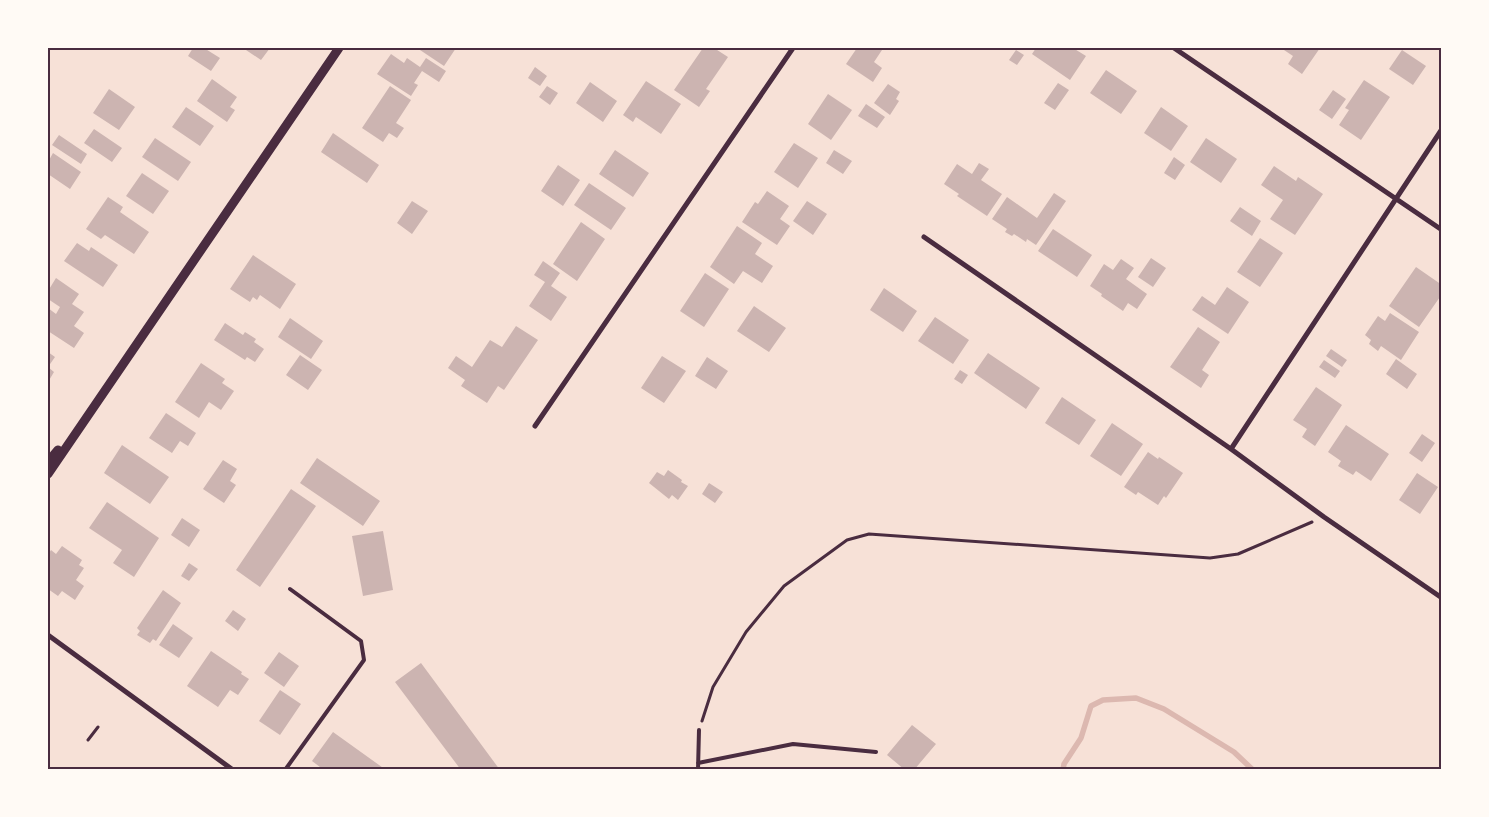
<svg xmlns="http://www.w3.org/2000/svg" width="1489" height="817" font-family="Mulish,sans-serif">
<rect width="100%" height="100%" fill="#f7e1d7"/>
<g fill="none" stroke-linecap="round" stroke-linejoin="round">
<path stroke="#dcb8b0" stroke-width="5.5" d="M1063,770L1064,764L1081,738L1091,706L1103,700L1136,698L1164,709L1234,752L1253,770"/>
</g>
<path fill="#ccb4b1" d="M193,48H204L220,58L211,71L188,56Z
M243,48H270L261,60Z
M417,48H456L444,66Z
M703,48H714L728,57L706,89L710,91L699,107L674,90Z
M857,48H879L882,50L874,62L882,68L873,82L846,64Z
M1036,48H1073L1086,56L1070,80L1032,54Z
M1281,48H1320L1302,74L1288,64L1293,56Z
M1016,50L1024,55L1017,65L1009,60Z
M1402,50L1426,66L1413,85L1389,69Z
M391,54L404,63L407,58L420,67L426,58L446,71L439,82L422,71L414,83L418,85L411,96L377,74Z
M535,67L547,76L540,86L528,78Z
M1106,70L1137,91L1121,114L1090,93Z
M212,79L237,97L230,107L235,110L227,122L197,101Z
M1364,80L1390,97L1361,140L1339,125L1349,110L1345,108Z
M646,81L681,104L661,134L636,117L633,122L623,115Z
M590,82L617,101L603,122L576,103Z
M1058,83L1069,90L1055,110L1044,103Z
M888,84L900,92L896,99L899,101L890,115L874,103Z
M390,86L411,100L396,123L404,128L397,138L389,133L383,142L362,128Z
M547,86L558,93L550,105L539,97Z
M109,89L135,107L119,130L93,113Z
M1333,90L1346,99L1332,119L1319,110Z
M828,94L852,110L831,140L808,124Z
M866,104L885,117L877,128L858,116Z
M186,107L214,126L200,146L172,127Z
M1161,107L1188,126L1171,151L1144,133Z
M94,129L122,148L112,162L84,143Z
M333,133L379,165L367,183L321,152Z
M59,135L87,154L81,164L52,145Z
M155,138L191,162L178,181L142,157Z
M1206,138L1237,159L1221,183L1190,162Z
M794,143L818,158L798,188L774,172Z
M615,150L649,173L633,197L599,174Z
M834,150L852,161L843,174L826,163Z
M53,153L81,172L70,189L48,174V162Z
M1174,157L1185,165L1175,180L1164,173Z
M979,163L989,169L981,180L1002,194L987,216L957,196L959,194L944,184L957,164L972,174Z
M558,165L580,180L563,206L541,191Z
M1274,166L1296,181L1298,177L1323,194L1295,235L1270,219L1283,200L1261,185Z
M142,173L169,191L153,214L126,196Z
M589,183L626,208L611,230L574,205Z
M767,191L789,206L780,219L790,226L777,245L742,222L755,202L758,204Z
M1054,193L1066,201L1036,245L1027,239L1026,242L1014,234L1012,236L1005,232L1007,229L992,219L1007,197L1037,218Z
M108,197L123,207L120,212L149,232L134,254L105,235L101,239L86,229Z
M412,201L428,211L412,234L397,223Z
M807,201L827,214L813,235L793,221Z
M1240,207L1261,221L1252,236L1230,221Z
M581,222L605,239L577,281L553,264Z
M737,226L762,243L755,254L773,266L762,283L743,271L734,284L710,267Z
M1053,229L1092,255L1077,277L1038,251Z
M1260,238L1283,253L1260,287L1237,272Z
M77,243L89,251L91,247L118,265L103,287L64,261Z
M253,255L296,284L280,309L260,295L257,300L253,297L250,302L230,289Z
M1151,258L1166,268L1153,287L1138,277Z
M1121,259L1134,268L1126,279L1147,294L1137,309L1128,303L1123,311L1101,296L1102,294L1090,286L1104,264L1113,270Z
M543,261L560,273L551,286L567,297L551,321L529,306L545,282L534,275Z
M1416,267L1442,285V294L1419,327L1389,306Z
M705,273L729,289L704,327L680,311Z
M56,278L79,294L72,304L84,312L74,326L84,333L74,348L48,331V308L56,314L60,307L48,299V291Z
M1227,287L1249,302L1228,334L1192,310L1202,296L1215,305Z
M884,288L917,311L903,332L870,310Z
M754,306L786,328L769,352L737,331Z
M1390,313L1419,332L1401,360L1381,346L1378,351L1369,344L1371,340L1365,335L1378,316L1385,321Z
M935,317L969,340L953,364L918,341Z
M290,318L323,341L311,359L278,337Z
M225,323L243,335L245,332L256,339L254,342L264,349L255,362L247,357L245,360L214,340Z
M516,326L538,340L504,390L498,386L487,403L461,386L465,380L448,368L456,356L472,367L490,340L502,347Z
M1198,327L1220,342L1202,370L1209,375L1201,388L1170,367Z
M1331,349L1347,360L1342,367L1326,356Z
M48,352L55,357L48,367L54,372L48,382Z
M988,353L1040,388L1026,409L974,373Z
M300,355L322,370L308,390L286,375Z
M662,356L686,371L664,403L641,388Z
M707,357L728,371L716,389L695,376Z
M1396,359L1417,374L1407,389L1386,374Z
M1324,360L1340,371L1335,378L1319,367Z
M201,363L225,379L222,383L234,391L221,410L209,402L199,418L175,402Z
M960,370L968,375L962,384L954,379Z
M1316,387L1342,405L1315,446L1302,437L1307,429L1293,420Z
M1062,397L1096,420L1079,445L1045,423Z
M166,413L196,433L188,446L180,441L172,453L149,438Z
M1112,423L1143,444L1121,476L1090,456Z
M1346,425L1389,454L1371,481L1356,471L1353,475L1338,466L1341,461L1328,452Z
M1422,434L1435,443L1422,462L1409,453Z
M122,445L169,477L150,504L104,473Z
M1148,452L1158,459L1159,457L1183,473L1166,498L1164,496L1158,505L1138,492L1136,495L1124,487Z
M317,458L380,501L363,526L300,483Z
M223,460L237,469L230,481L236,485L224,503L203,489Z
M668,470L682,480L681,482L688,486L678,500L672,495L669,499L649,483L657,472L664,476Z
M1417,473L1438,487L1420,514L1399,500Z
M709,483L723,492L715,503L702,494Z
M291,489L316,506L260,587L236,570Z
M107,502L159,538L134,577L113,563L122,550L89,528Z
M182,518L200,530L189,547L171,535Z
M383,531L393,590L363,596L352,536Z
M62,546L82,560L79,565L84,568L76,580L84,586L75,600L62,591L58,596L48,589V555L51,550L56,554Z
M189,563L198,569L189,581L181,576Z
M163,590L181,603L156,641L153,639L150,643L137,635L140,631L137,628Z
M233,610L246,619L238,631L225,621Z
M173,624L193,638L179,658L159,645Z
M211,651L242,672L241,674L249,679L238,695L230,690L218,707L187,686Z
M279,652L299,666L284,687L264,673Z
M421,663L500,770H461L395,682Z
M280,690L301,704L280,735L259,721Z
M912,725L936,744L914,770H905L887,755Z
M333,732L386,770H324L312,761Z"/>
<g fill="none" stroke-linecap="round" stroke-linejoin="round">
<path stroke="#4a2c40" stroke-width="3" d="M702,721L713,687L746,632L784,586L847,540L869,534L1210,558L1238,554L1312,522
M88,740L98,727"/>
<path stroke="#4a2c40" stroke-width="4" d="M698,763L793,744L876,752
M285,770L364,660L361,641L290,589
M698,770L699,730"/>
<path stroke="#4a2c40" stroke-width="5" d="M1174,48L1442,230
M924,237L1231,449L1324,517L1442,598
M535,426L793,48
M1231,449L1442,129
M48,635L233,770"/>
<path stroke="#4a2c40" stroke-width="9" d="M48,462L58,450
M48,474L339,48"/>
</g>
<rect width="1489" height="817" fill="none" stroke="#fffaf5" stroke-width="98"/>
<rect x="49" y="49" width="1391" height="719" fill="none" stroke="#4a2c40" stroke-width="2"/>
</svg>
